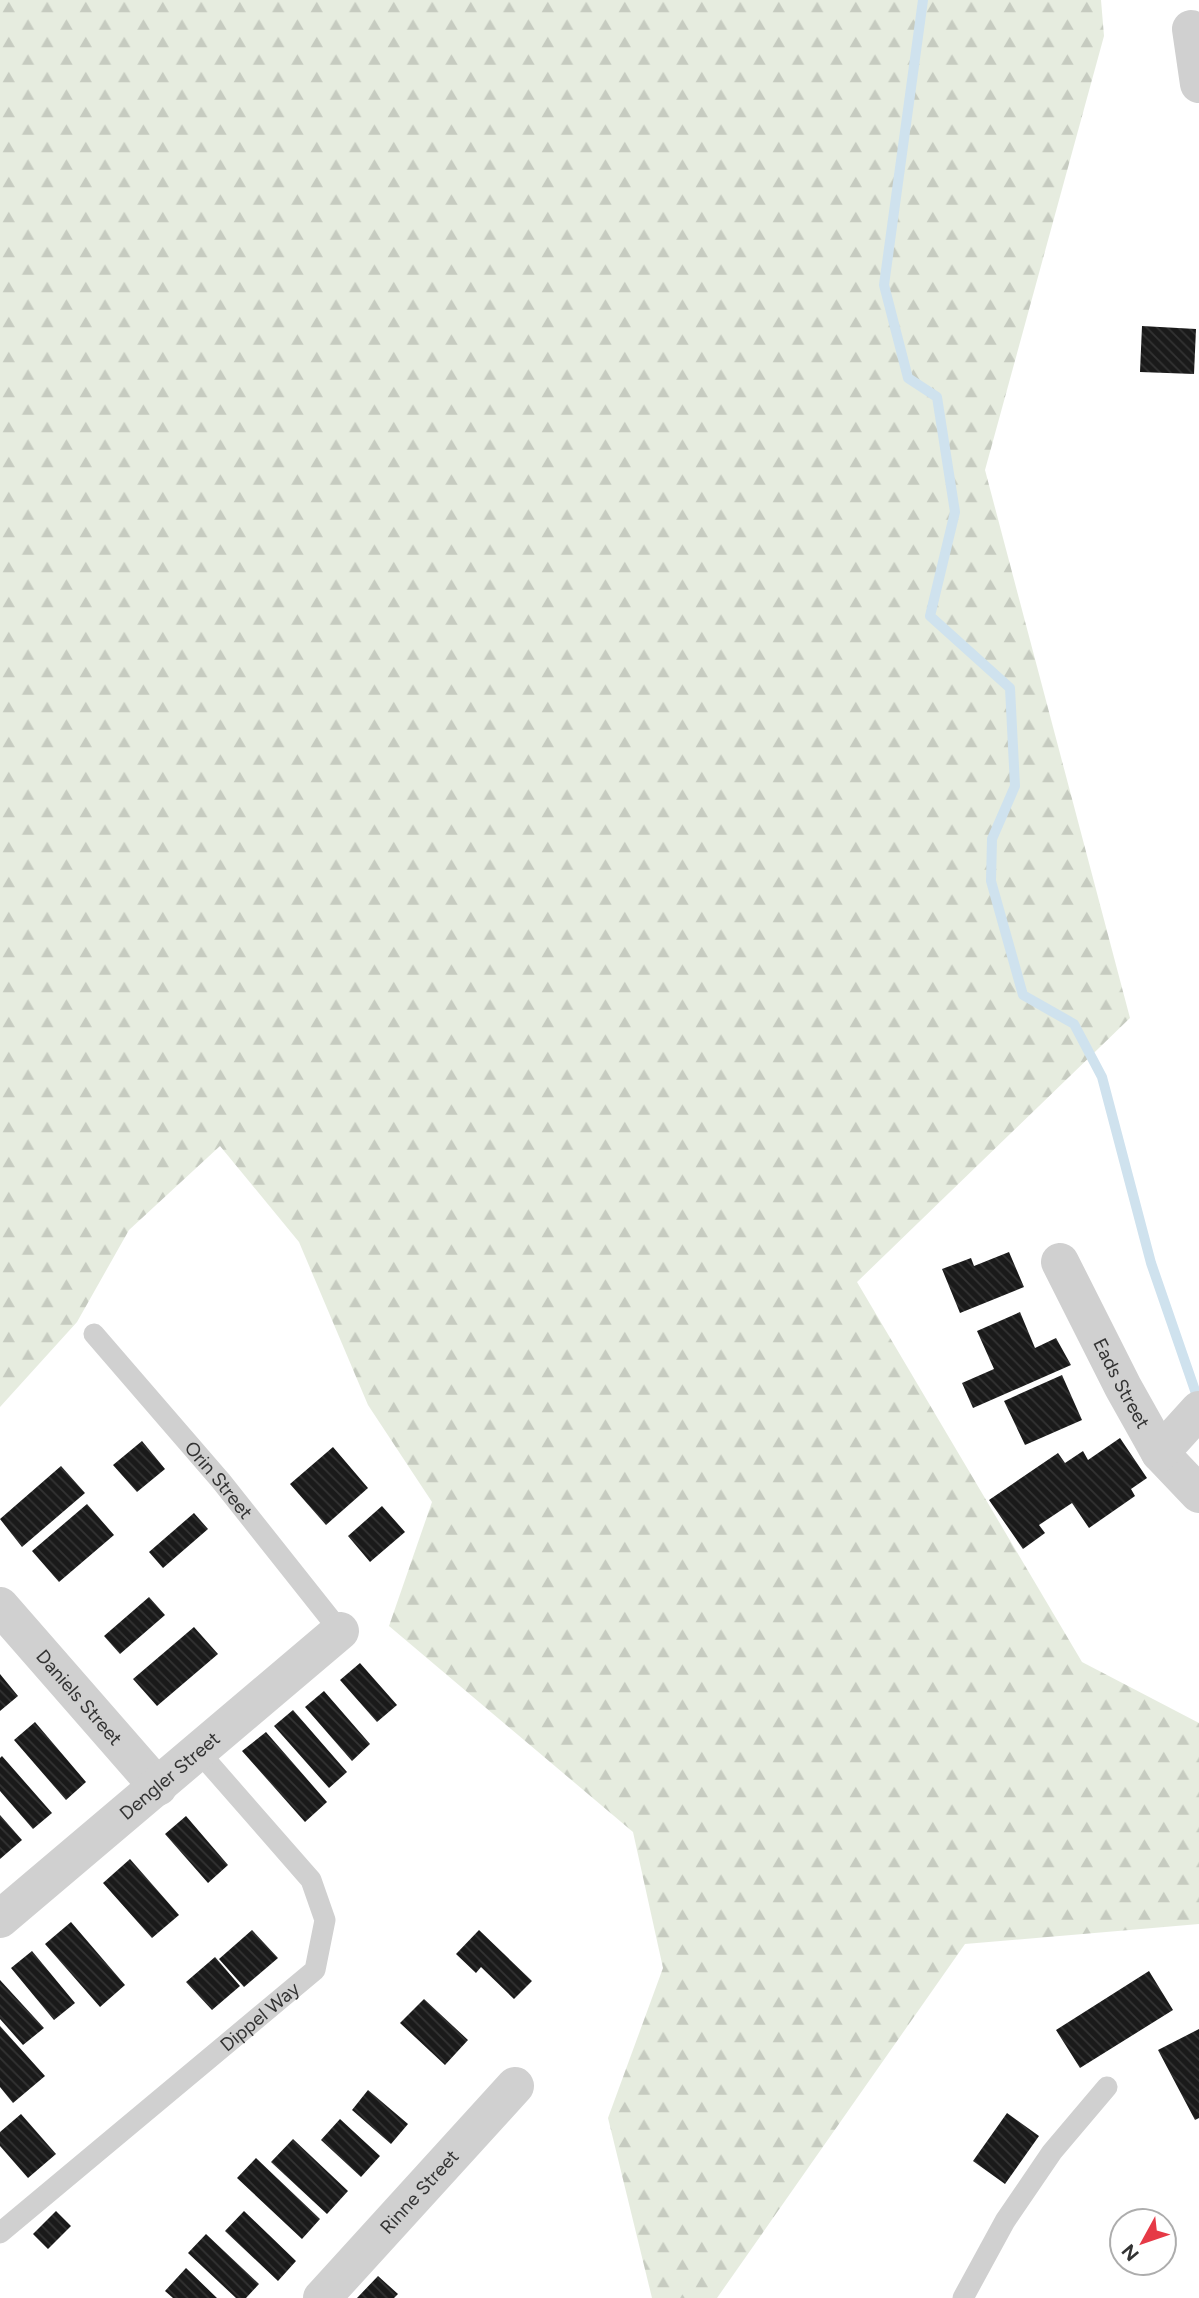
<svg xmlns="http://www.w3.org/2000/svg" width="1199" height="2298" font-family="Figtree,sans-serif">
<defs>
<pattern id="forest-firs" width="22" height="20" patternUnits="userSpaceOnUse" patternTransform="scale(1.75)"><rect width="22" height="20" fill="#e6ecdf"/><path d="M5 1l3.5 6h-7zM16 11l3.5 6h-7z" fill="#c6cbc0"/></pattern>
<pattern id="building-back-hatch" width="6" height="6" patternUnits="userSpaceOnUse" patternTransform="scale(1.75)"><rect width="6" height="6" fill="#1a1a1a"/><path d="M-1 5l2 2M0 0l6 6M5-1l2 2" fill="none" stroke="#333"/></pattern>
</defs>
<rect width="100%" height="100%" fill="#fff"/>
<path fill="url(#forest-firs)" d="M0,0H1101L1104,36L985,470L1130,1018L857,1282L1082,1662L1199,1723V1924L965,1944L717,2298H652L608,2118L663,1968L633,1832L389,1626L432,1502L368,1405L299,1242L220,1146L129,1230L77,1322L0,1407Z"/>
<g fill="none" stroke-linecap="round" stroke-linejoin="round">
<path stroke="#cfe2ee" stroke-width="10" d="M923,0L884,285L908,378L937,397L955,512L930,616L1010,688L1015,786L992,839L991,881L1023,995L1074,1024L1102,1077L1151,1263L1199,1402"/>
</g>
<path fill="url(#building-back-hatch)" d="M1142,326L1196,329L1194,374L1140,372Z
M1009,1252L1024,1287L960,1313L942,1269L971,1258L974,1266Z
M1020,1312L1035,1348L1056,1338L1071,1365L973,1408L962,1383L994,1369L977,1331Z
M1062,1375L1082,1420L1025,1445L1004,1401Z
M1120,1438L1147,1478L1131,1489L1135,1496L1089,1528L1072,1503L1039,1525L1045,1533L1023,1549L989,1500L1058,1453L1065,1463L1083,1451L1088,1460Z
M142,1441L165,1469L137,1492L113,1465Z
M333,1447L368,1488L326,1525L290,1484Z
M61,1466L85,1493L22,1547L0,1519Z
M87,1504L114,1535L59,1582L32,1551Z
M382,1506L405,1532L370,1562L348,1536Z
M194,1513L208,1529L163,1568L149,1552Z
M149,1597L165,1615L120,1654L104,1636Z
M194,1627L218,1654L157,1706L133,1679Z
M360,1663L397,1705L377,1722L340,1680Z
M0,1674L18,1696L0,1711Z
M324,1691L370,1744L352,1761L305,1707Z
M293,1710L347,1772L329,1788L274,1726Z
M35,1722L86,1782L66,1800L14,1740Z
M266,1732L327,1802L305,1822L242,1751Z
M2,1756L52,1813L33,1829L0,1791V1758Z
M0,1815L22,1840L0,1859Z
M186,1816L228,1865L208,1883L165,1834Z
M130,1859L179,1915L152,1938L103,1883Z
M71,1922L125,1985L100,2007L45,1944Z
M252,1930L278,1958L244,1987L219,1959Z
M479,1930L532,1981L514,1999L481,1967L476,1973L456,1954Z
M32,1951L75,2003L54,2020L11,1968Z
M215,1957L240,1986L212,2010L186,1982Z
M1149,1971L1173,2010L1080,2068L1056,2030Z
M0,1980L44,2028L23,2045L0,2019Z
M424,1999L468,2040L445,2065L400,2023Z
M0,2026L45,2076L13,2103L0,2087Z
M1199,2029V2118L1195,2120L1158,2050Z
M368,2090L408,2124L391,2144L352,2110Z
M1007,2113L1039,2136L1005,2184L973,2161Z
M21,2114L56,2154L28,2178L0,2146V2132Z
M340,2119L380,2156L361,2177L321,2140Z
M293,2139L348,2191L327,2214L271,2162Z
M256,2158L320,2219L302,2239L237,2178Z
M56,2211L71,2226L48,2249L33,2234Z
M244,2211L296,2261L278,2281L225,2231Z
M206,2234L259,2284L246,2298H236L188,2253Z
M186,2268L217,2298H173L165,2291Z
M378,2276L398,2294L394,2298H357Z"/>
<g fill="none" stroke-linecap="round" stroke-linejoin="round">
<g stroke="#d0d0d0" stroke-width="21">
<path id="s1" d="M94,1334L221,1481L340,1631"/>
<path id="s2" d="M0,2233L315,1970L325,1920L311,1880L199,1752"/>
<path d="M963,2298L1005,2221L1052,2152L1107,2087"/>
</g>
<g stroke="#d0d0d0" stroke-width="38">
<path d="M1191,29L1199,84"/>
<path id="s3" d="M1060,1262L1123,1387L1160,1453L1199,1494"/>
<path d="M1160,1453L1199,1410"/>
<path id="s4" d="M0,1606L158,1787"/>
<path id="s5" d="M0,1919L340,1631"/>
<path id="s6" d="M322,2298L515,2086"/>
</g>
</g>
<g text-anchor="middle" stroke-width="7" stroke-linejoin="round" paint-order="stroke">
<g font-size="19" fill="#333" stroke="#fff">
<text dy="7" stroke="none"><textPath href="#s3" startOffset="136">Eads Street</textPath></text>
<text dy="7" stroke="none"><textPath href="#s1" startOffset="192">Orin Street</textPath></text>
<text dy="7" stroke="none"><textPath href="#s4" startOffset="121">Daniels Street</textPath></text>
<text dy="7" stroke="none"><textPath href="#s5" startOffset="222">Dengler Street</textPath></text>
<text dy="7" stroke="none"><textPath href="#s2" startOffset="338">Dippel Way</textPath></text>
<text dy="7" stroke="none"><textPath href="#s6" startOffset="144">Rinne Street</textPath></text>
</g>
</g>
<g transform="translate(1143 2242) rotate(230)"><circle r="33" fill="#ffffff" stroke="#adadad" stroke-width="2"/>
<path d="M0-5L12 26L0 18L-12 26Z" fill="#e63946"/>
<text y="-10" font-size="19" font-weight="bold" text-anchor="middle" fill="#333333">N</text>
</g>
</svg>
